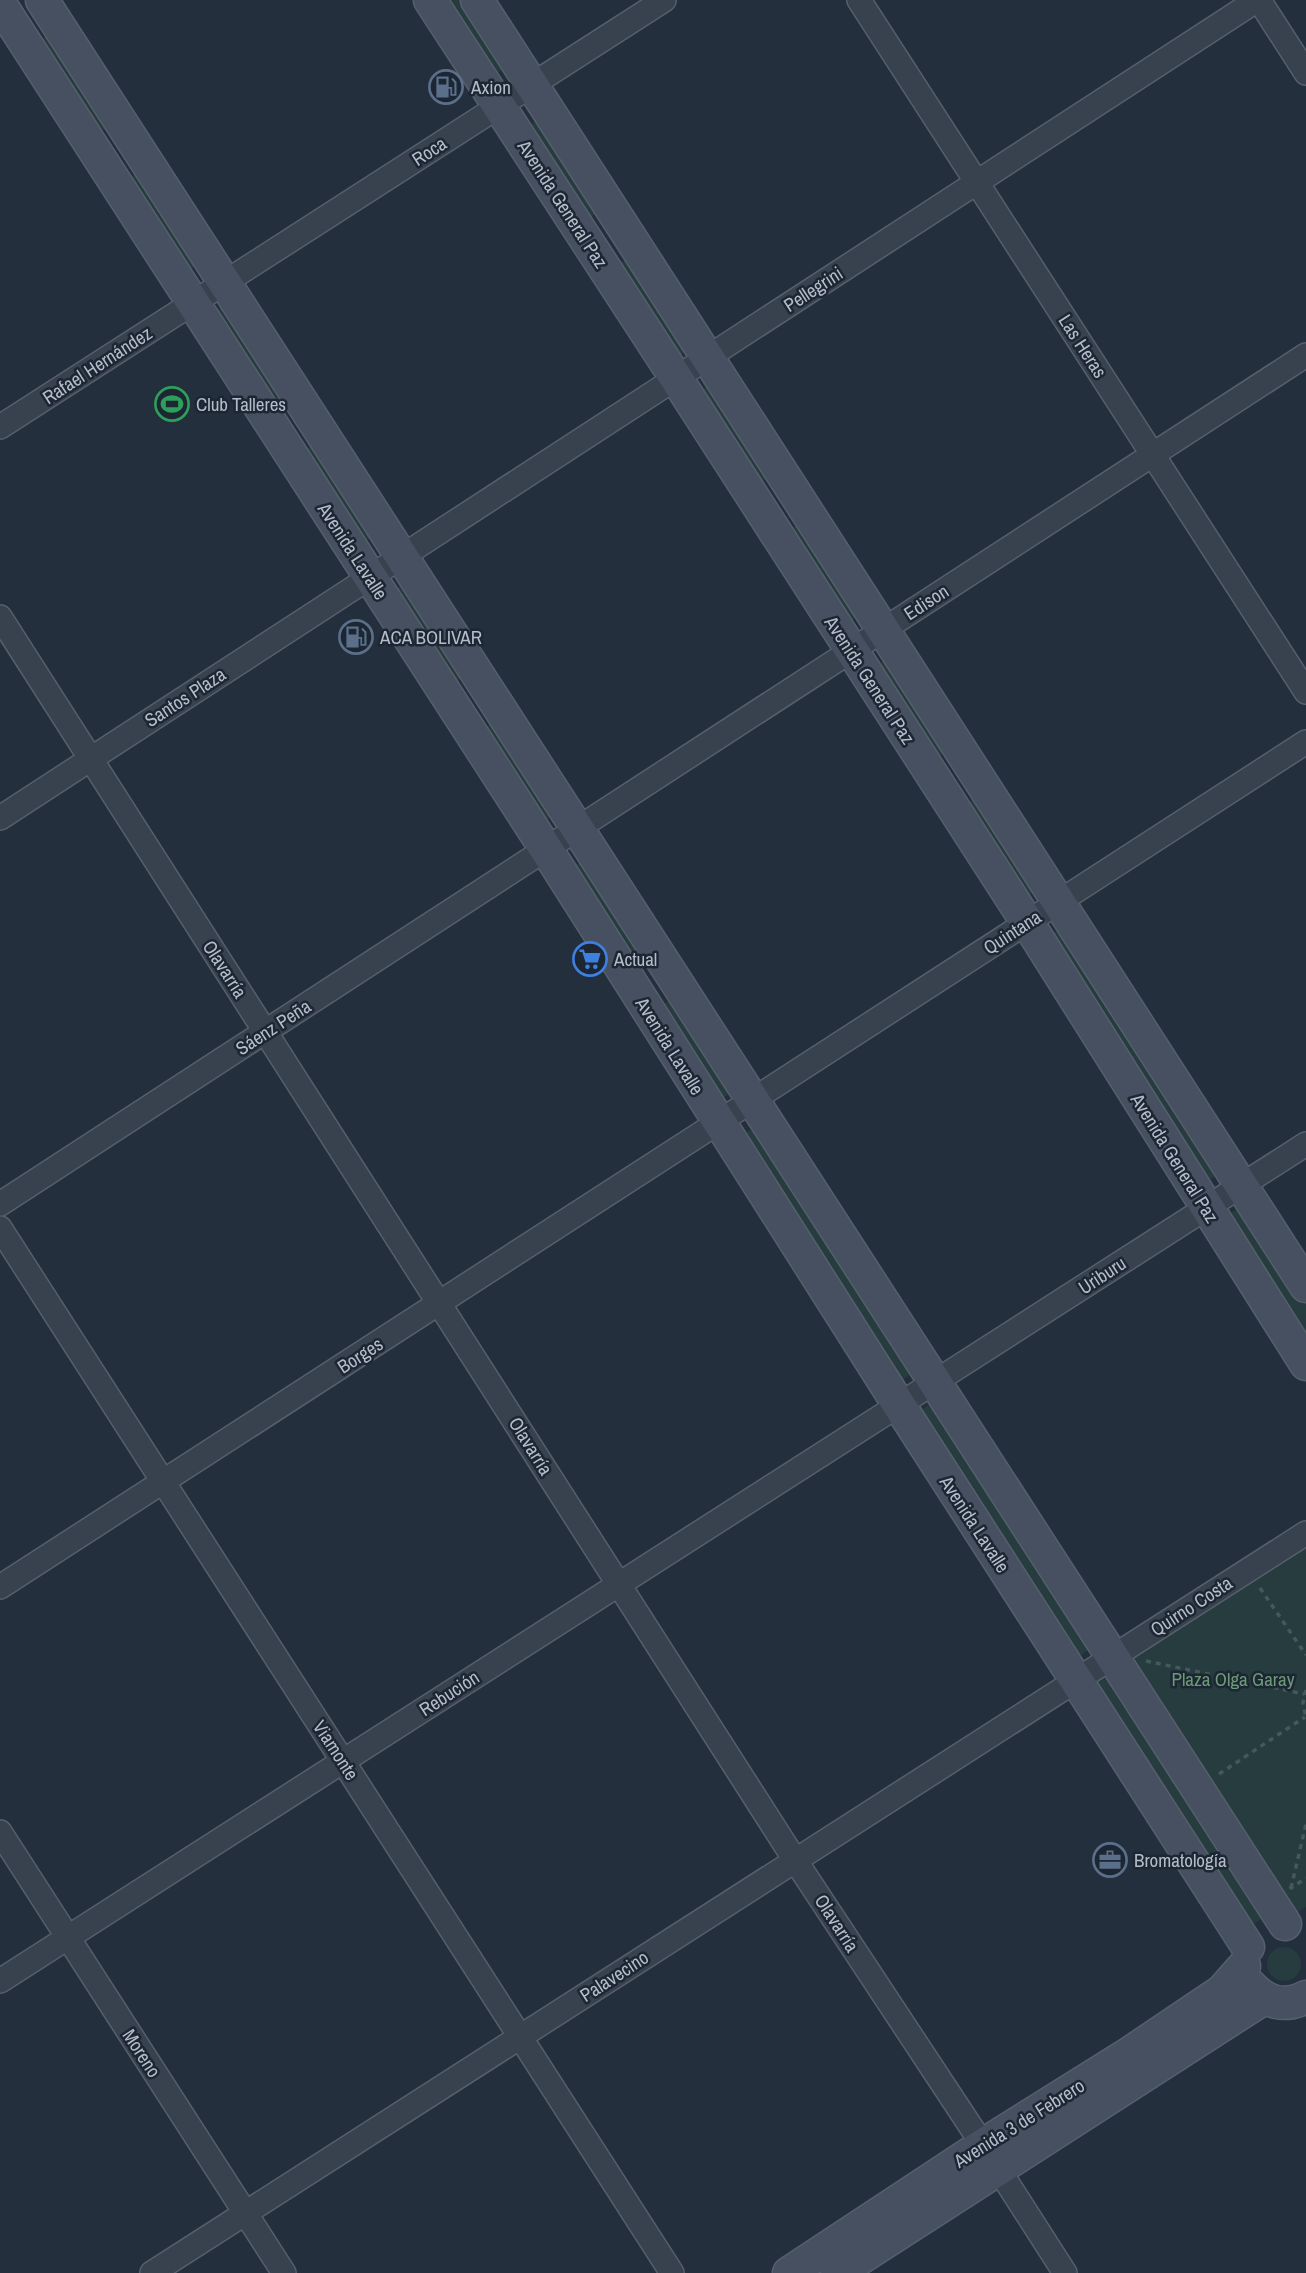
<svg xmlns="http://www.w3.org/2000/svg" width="1306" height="2273" font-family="'Archivo Narrow',sans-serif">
<rect width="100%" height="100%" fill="#242f3e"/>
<path fill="#263c3f" d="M444,0H465L507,67L492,76Z
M53,31L113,124L97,133L38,41Z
M542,117L601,210L586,220L527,127Z
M142,169L201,262L187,272L128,179Z
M631,256L690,349L675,358L616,266Z
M228,303L287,396L272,406L213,313Z
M714,382L773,475L758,484L699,392Z
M317,442L376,535L361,544L302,451Z
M803,521L862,613L847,623L788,530Z
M407,582L466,674L452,684L392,591Z
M889,658L948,751L933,760L874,667Z
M496,720L556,813L541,823L481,730Z
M978,796L1037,889L1023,899L963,806Z
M586,859L645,951L631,961L571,868Z
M1063,927L1221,1172L1206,1182L1048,937Z
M675,997L735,1090L720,1100L660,1007Z
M757,1126L915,1371L901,1381L742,1135Z
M1243,1205L1306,1303V1336L1228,1215Z
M933,1402L1091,1648L1077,1658L918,1412Z
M1306,1545V1907L1295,1914L1132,1657Z
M1108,1670L1266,1916L1252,1925L1094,1680Z
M1267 1964a17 17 0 1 1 34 0a17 17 0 1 1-34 0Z"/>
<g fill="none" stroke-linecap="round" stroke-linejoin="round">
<g stroke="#565f6c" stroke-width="26">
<path id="street" d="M859,0L1306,692
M1259,0L1306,73
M0,427L664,0
M0,617L795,1860L983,2145L1065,2273
M0,818L1257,0
M0,1204L1306,355
M0,1228L672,2273
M0,1587L1306,742
M0,1832L284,2273
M0,1981L1306,1144
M152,2273L1306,1533"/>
</g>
<g stroke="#565f6c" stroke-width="35">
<path id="secondary" d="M42,0L1285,1924
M430,0L676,378L1027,922L1306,1364
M477,0L1306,1286
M0,4L546,849L899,1405L1248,1947
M1251,1986C1266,2003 1285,2008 1306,1997
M789,2273L983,2145L1130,2053L1222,1991L1244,1966
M837,2273L1264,1998"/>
</g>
<path stroke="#44595c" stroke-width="3.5" stroke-dasharray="5 5" stroke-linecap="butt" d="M1260,1588L1306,1655
M1146,1661L1304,1694
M1306,1690L1303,1703L1306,1718
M1219,1774L1305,1717
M1290,1886L1291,1888L1306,1878
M1291,1888L1306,1824"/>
<use href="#street" stroke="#38414e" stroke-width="23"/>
<use href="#secondary" stroke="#465061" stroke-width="32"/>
</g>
<defs>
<g id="fuel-ring" transform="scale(1.75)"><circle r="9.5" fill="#1d2633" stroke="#5c6f8a" stroke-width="1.5"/><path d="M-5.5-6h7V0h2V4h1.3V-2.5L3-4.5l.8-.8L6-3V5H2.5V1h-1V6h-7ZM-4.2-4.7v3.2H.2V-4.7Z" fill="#5c6f8a"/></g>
<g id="stadium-ring" transform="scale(1.75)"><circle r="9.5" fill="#1d2633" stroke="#2e9e5b" stroke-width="1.5"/><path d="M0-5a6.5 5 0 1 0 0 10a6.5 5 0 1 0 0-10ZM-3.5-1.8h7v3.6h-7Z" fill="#2e9e5b"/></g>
<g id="supermarket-ring" transform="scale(1.75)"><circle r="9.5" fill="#1d2633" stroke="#3f7fe0" stroke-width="1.5"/><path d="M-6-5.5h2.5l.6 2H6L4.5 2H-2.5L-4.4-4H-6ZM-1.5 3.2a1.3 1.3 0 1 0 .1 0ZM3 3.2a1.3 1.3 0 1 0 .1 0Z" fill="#3f7fe0"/></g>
<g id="office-ring" transform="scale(1.75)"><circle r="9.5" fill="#1d2633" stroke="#5c6f8a" stroke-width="1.5"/><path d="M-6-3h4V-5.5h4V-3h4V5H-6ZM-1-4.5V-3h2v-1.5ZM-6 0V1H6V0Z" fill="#5c6f8a"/></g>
</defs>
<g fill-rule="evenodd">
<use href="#fuel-ring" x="446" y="87"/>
<use href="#stadium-ring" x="172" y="404"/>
<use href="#fuel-ring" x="356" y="637"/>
<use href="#supermarket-ring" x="590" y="959"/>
<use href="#office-ring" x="1110" y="1860"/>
</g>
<g text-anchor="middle" stroke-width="5" stroke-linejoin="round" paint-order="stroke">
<g font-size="19" fill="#b4bcc9" stroke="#1d2633" text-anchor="start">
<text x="471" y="94">Axion</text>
<text x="196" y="411">Club Talleres</text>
<text x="380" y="644">ACA BOLIVAR</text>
<text x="614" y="966">Actual</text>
<text x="1134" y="1867">Bromatología</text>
</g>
<g font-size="19" fill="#b4bcc9" stroke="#1d2633">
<text transform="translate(429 151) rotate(-33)" y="7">Roca</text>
<text transform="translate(563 204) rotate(57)" y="7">Avenida General Paz</text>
<text transform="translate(813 289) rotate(-33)" y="7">Pellegrini</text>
<text transform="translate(1083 346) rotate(57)" y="7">Las Heras</text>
<text transform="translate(97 365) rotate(-33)" y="7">Rafael Hernández</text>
<text transform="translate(353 551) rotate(57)" y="7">Avenida Lavalle</text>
<text transform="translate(926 602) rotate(-33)" y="7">Edison</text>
<text transform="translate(870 680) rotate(57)" y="7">Avenida General Paz</text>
<text transform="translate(185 697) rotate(-33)" y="7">Santos Plaza</text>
<text transform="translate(1012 932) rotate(-33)" y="7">Quintana</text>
<text transform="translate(225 969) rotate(57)" y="7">Olavarría</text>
<text transform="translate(273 1027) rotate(-33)" y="7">Sáenz Peña</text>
<text transform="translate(670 1046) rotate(58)" y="7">Avenida Lavalle</text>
<text transform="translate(1175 1158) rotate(58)" y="7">Avenida General Paz</text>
<text transform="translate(1102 1275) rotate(-33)" y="7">Uriburu</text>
<text transform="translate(360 1355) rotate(-33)" y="7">Borges</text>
<text transform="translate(531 1446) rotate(58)" y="7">Olavarría</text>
<text transform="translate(975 1524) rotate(57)" y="7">Avenida Lavalle</text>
<text transform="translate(1191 1606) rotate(-33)" y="7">Quirno Costa</text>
<text transform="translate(449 1693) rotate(-33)" y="7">Rebución</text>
<text transform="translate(336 1750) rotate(57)" y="7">Viamonte</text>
<text transform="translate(837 1923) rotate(57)" y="7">Olavarría</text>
<text transform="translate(614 1976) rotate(-33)" y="7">Palavecino</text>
<text transform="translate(142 2053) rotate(57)" y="7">Moreno</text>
<text transform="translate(1019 2123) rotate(-32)" y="7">Avenida 3 de Febrero</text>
</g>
<g font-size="19" fill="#6b9a76" stroke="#1d2633">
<text x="1233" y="1686">Plaza Olga Garay</text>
</g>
</g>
</svg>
